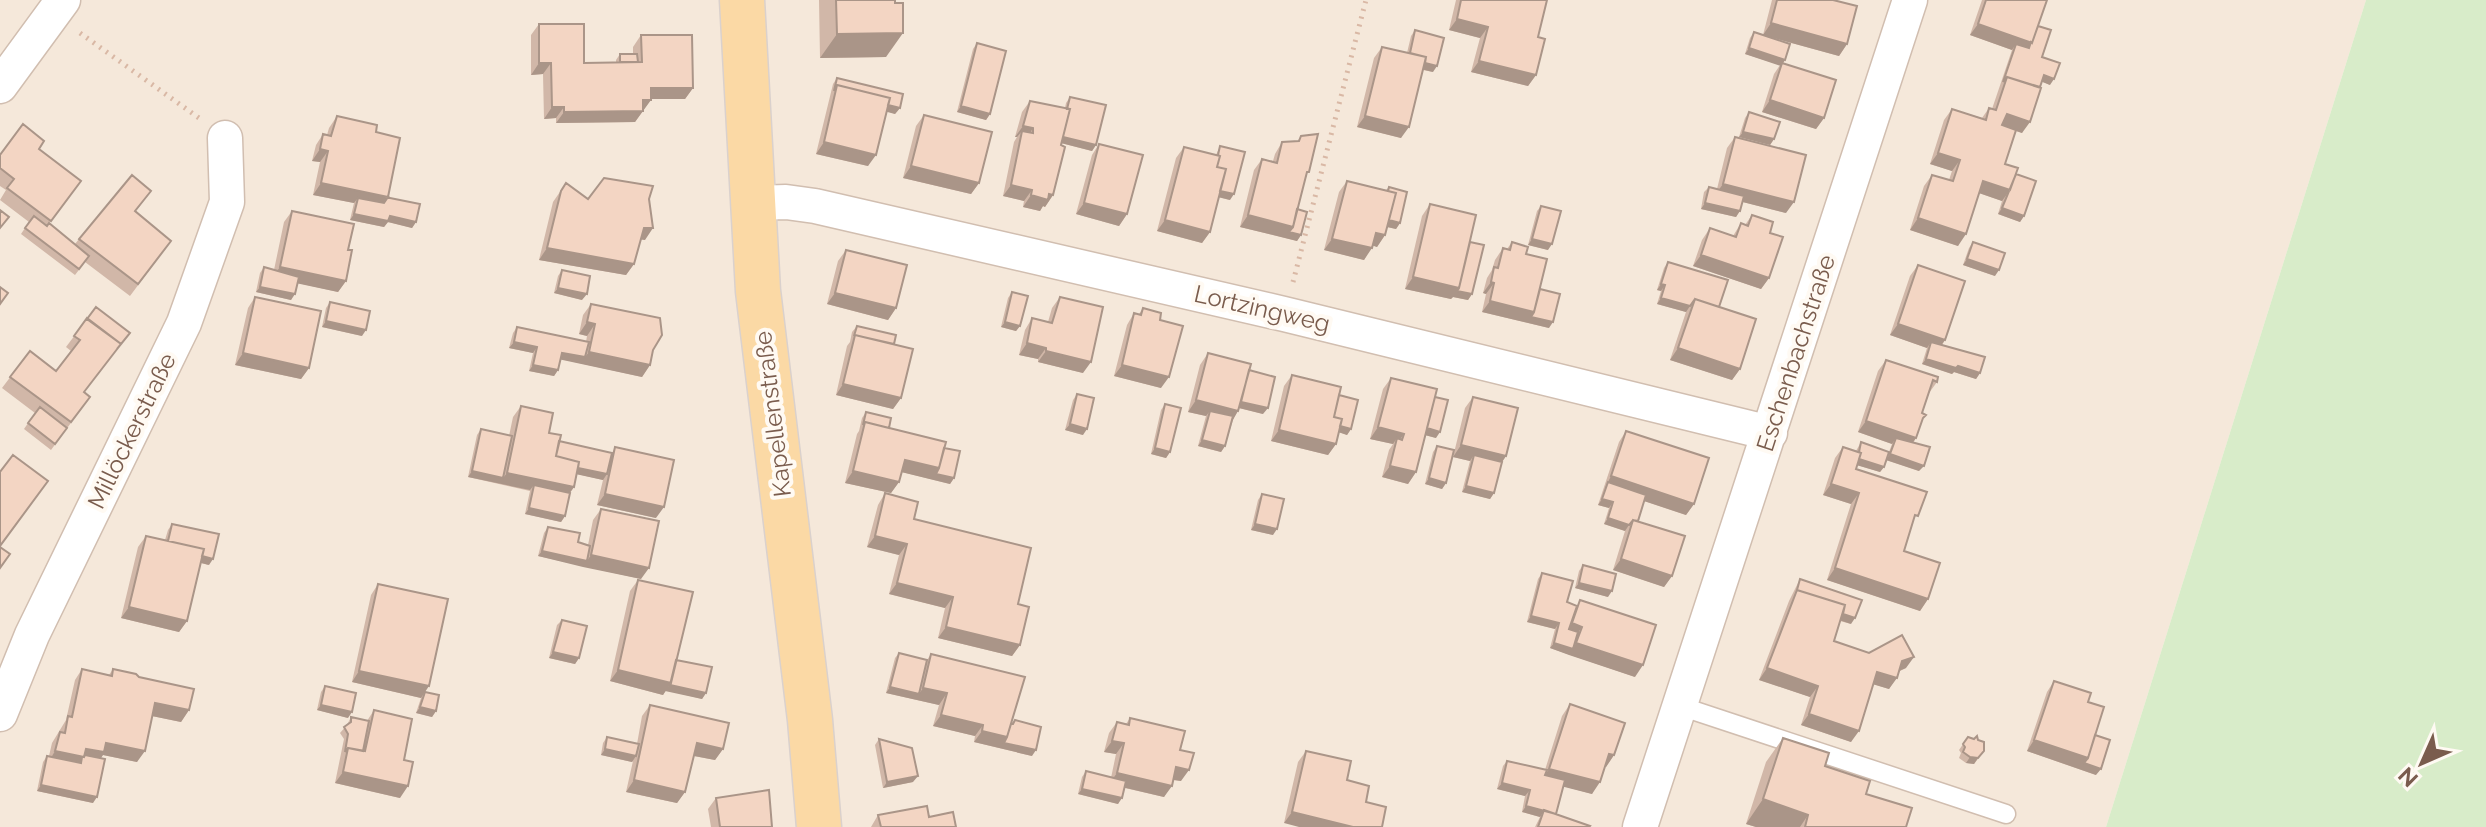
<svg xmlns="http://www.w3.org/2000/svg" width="2486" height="827" font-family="Raleway,sans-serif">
<rect width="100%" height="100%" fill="#fdf6ec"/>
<path fill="#f5e8da" d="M0,0H2366L2106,827H0Z"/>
<path fill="#d8ecc9" d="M2366,0H2486V827H2106Z"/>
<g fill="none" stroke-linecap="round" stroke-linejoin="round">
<g stroke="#d1beb0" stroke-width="21">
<path id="lane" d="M1680,706L2006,814"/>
</g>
<g stroke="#d1beb0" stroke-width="37">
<path id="street" d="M0,86L63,0
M751,203L786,202L815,206L1284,314L1770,433
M0,714L32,635L184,323L227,202L225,138
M1640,827L1910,0"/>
</g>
<g stroke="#dad1cd" stroke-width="47">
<path id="primary" d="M742,0L758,291L810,720L819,827"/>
</g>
<path stroke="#d9b8a5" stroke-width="5" stroke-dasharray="2 6" stroke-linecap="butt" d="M80,33L199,118
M1293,282L1366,0"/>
<use href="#lane" stroke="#fff" stroke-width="18"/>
<use href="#street" stroke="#fff" stroke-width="34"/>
<use href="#primary" stroke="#fbd9a5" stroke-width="44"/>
</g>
<path fill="#d1b7a8" d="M819,0H895L886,57L820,58Z
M1456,0H1547L1538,37L1536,75L1528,86L1471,72L1480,38L1449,30Z
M1772,0H1833L1847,44L1839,56L1763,35Z
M1982,0H2047L2038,26L2042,57L2050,85L2041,81L2022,133L2016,131L2005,164L2015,174L2024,216L2020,222L1998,214L2002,201L1979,193L1958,246L1910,230L1924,186L1932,175L1949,180L1952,171L1930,164L1944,120L1952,109L1982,118L1989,108L1992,109L2012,50L1970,35Z
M539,24L584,63H616V60L620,54H633V47L641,35L693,88L685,99H651L635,122L556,123V118L544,119L543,74L531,75V35Z
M1415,30L1433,72L1423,70L1401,138L1357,127L1374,58L1382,47L1407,53L1411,36Z
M1754,32L1785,60L1783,63L1824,118L1816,129L1762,112L1774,74L1780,65L1745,54L1750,38Z
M977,43L990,114L986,120L957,112L973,49Z
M837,78L900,108L895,114L887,111L868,166L816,154L833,84Z
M1070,97L1096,145L1092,151L1061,143L1053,195L1045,207L1043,206L1040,211L1023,207L1024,201L1003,196L1014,142L1017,137H1015L1022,112L1030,101L1065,108L1066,103Z
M1749,112L1774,139L1770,145L1739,137L1745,118Z
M924,115L979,183L971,194L903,178L916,126Z
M337,116L376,132L388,197L416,222L412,228L388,222L384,227L350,220L354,203L313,195L320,162L312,161L316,145L323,134L327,135L329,128Z
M1301,136L1305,177L1297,209L1301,235L1297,241L1240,227L1254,170L1262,159L1273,161L1275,154L1282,142H1297Z
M1735,137L1786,213L1743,202L1736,217L1701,209L1704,192L1709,187L1717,189L1727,148Z
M1099,144L1127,214L1119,226L1076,214L1092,155Z
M1220,146L1230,200L1218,197L1210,232L1202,243L1157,231L1176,158L1184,147L1216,155Z
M39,149L81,181L49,223L75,244L79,239L143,202L136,211L171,241L130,296L85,262L75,275L21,234L29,222L0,200L6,190L0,186V155Z
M1347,181L1386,190L1389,187L1400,223L1396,229L1387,227L1385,235L1377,247L1372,245L1364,260L1324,250L1339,192Z
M566,183L588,199H649L645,240L641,239L634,264L626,275L539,260L553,202Z
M1430,204L1470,242L1472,294L1468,300L1453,297L1451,299L1405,289L1422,216Z
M1541,206L1548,250L1528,245L1537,211Z
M292,211L348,250L346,281L338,292L298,283L291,300L256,292L260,273L264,267L274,270L284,222Z
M1752,215L1770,233L1769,278L1761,289L1693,266L1702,240L1710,228L1733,236L1741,223L1745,225Z
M1512,242L1526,254L1540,289L1549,328L1482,312L1486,294L1483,293L1487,278L1492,270L1495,260L1503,248L1507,249Z
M1973,242L1995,276L1963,265L1969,248Z
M846,250L896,308L888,320L827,304L838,261Z
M1668,262L1719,307L1740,369L1732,380L1670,360L1686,312L1657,304L1661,291L1657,290L1664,268Z
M1918,265L1945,340L1942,345L1980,373L1976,379L1954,372L1952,374L1922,364L1927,348L1890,335L1910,276Z
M562,270L582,300L554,293L558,276Z
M1012,292L1020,326L1016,331L1001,327L1008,298Z
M255,297L309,368L301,379L235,365L248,308Z
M1060,297L1083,373L1038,362V359L1019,355L1025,330L1032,318L1048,322L1052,308Z
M330,302L362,336L322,327L326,308Z
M591,304L653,350L650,365L642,377L561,359L558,370L554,376L529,371L533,353L509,348L513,333L517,327L586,342L587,336L579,334L583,315Z
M96,307L85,393L90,397L51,450L24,429L35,413L2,388L30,351L56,371L71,351L66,347Z
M1143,308L1161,388L1114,376L1127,325L1134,313L1139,314Z
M857,326L894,345L901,398L893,409L836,395L847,346L850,342L852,332Z
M1208,353L1249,370L1263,414L1239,408L1233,420L1225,446L1221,452L1198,446L1206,416L1188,412L1200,365Z
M1886,360L1937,382L1929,393L1922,413V420L1916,438L1913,443L1919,471L1886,460L1884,467L1880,472L1857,465L1856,469L1912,525L1904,551L1928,599L1920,611L1827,580L1851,504L1823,495L1835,458L1843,447L1856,451L1861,442L1889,452L1892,444L1858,432L1878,371Z
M1292,375L1339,395L1351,429L1347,435L1339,432L1336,444L1328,455L1271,441L1284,386Z
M1391,378L1435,397L1436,438L1425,435L1416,472L1408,484L1382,477L1389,450L1393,444L1370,439L1383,389Z
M1077,394L1083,435L1065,430L1073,400Z
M1473,397L1506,456L1502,462L1494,493L1490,499L1462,492L1470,461L1453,457L1465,408Z
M1165,404L1170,452L1166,458L1151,454L1161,410Z
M521,406L559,441L612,453L615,447L656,518L597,505L603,480L577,474L574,487L570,493L565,516L561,522L525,514L530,491L468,477L477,435L481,429L509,436L513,417Z
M866,412L889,428L944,448L954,478L950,484L902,472L899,482L891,493L845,483L857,434L859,431L862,418Z
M1626,431L1694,504L1686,515L1644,501L1638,521L1672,576L1664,587L1613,570L1625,531L1604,524L1609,508L1598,505L1619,442Z
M1437,446L1446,483L1442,489L1425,484L1433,452Z
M885,493L914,519L1018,604L1020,645L1012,656L938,638L945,608L889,594L899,555L867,547L878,505Z
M1262,494L1273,535L1251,530L1258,500Z
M601,509L641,579L538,556L544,533L548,527L578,542L588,545L593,520Z
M172,524L209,565L201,563L187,621L179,632L121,618L138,547L146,536L165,540L168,530Z
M1583,565L1608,597L1575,588L1579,571Z
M1542,573L1567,602L1577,606L1580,600L1635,677L1550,648L1555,629L1527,622L1538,579Z
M1800,579L1851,624L1840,621L1834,641L1906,668L1900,671L1889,689L1873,684L1851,742L1801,725L1810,697L1759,680L1789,601Z
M638,580L676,660L706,693L702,699L666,690L663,695L610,681L630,591Z
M378,584L425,692L436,711L432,717L416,713L421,698L352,682L371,595Z
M562,620L579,658L575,664L549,658L557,625Z
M899,653L927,660L931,654L1011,724L1015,720L1032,756L974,742L975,736L933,726L939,705L886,693L895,658Z
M82,669L109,675L113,669L139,677L189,710L181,722L152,716L137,762L103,755L100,758L93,803L37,791L43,762L47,756H49L52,743L66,720L75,680Z
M2054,681L2088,702L2095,735L2096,775L2027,751L2047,692Z
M325,686L348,718L317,710L321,692Z
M1570,704L1614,755L1606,767L1605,766L1592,794L1563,786L1556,814L1589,827H1535L1540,817L1522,812L1525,796L1497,789L1503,766L1507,761L1545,770L1562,716Z
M650,705L723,749L715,760L694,756L685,792L677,803L626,792L633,761L632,762L601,755L603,743L607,737L637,744L642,716Z
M374,710L404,760L400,798L335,783L344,739L340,733L347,725L351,717L367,721Z
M1130,718L1180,750L1181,781L1173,780L1164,797L1125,788L1118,804L1078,794L1082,777L1086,771L1111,778L1116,754L1104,752L1109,733L1117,722L1126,724Z
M1968,737L1984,751L1974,764L1966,763L1959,758L1961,753L1959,750Z
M1783,738L1866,794L1906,827H1756L1746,824L1766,762Z
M879,739L913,782L883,788L875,745Z
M1306,751L1347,780L1366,802L1284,823L1298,762Z
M716,798L772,827H711L708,809Z
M878,815L929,817L956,827H871Z"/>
<path fill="#aa9588" d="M1457,19L1488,27L1480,38L1449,30Z
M1771,23L1847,44L1839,56L1763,35Z
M1978,24L2032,43L2025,54L2016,44L2012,50L1970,35Z
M903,33L886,57L820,58L837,34Z
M1749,48L1785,60L1781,66L1745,54Z
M1408,60L1437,66L1433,72L1404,65Z
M1479,61L1536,75L1528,86L1471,72Z
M539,63H551L543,74L531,75Z
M2044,75L2054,79L2050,85L2040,81Z
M651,88H693L685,99H643Z
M836,91L900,108L895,114L834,98Z
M643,100H651L635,122L556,123L564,112Z
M1770,100L1824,118L1816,129L1762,112Z
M961,106L990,114L986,120L957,112Z
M552,107H564L556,118L544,119Z
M2007,114L2030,122L2022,133L1999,125Z
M1365,116L1409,127L1401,138L1357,127Z
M1023,126L1033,128L1026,140L1022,131L1017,137H1015Z
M1743,132L1774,139L1770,145L1739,137Z
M1061,136L1096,145L1092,151L1057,142Z
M824,142L876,155L868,166L816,154Z
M320,149L328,151L320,162L312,161Z
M1938,153L1960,160L1952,171L1930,164Z
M911,166L979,183L971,194L903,178Z
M1983,181L2010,190L2002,201L1976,192Z
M321,183L388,197L380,209L358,198L354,203L313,195Z
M1723,184L1794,202L1786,213L1715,195Z
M1011,185L1032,190L1024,201L1003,196Z
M1218,190L1234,194L1230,200L1214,196Z
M1049,194L1053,195L1045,207L1043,206L1040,211L1023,207L1031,195Z
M1084,203L1127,214L1119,226L1076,214Z
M1705,203L1740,211L1736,217L1701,209Z
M2002,208L2024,216L2020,222L1998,214Z
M354,214L390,216L416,222L412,228L388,222L384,227L350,220Z
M1248,215L1293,227L1301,235L1297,241L1240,227Z
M1918,218L1966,234L1958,246L1910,230Z
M1165,220L1210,232L1202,243L1157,231Z
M1387,220L1400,223L1396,229L1383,226Z
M644,228H653L645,240L637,239Z
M1376,233L1385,235L1377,247L1368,244Z
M1332,239L1372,248L1364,260L1324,250Z
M1532,239L1552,244L1548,250L1528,245Z
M547,248L634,264L626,275L539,260Z
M1701,255L1769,278L1761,289L1693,266Z
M1967,259L1999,270L1995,276L1963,265Z
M280,267L346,281L338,292L272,278Z
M1413,277L1459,288L1472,294L1468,300L1453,297L1451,299L1405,289Z
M1491,282L1494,283L1486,294L1483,293Z
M1661,284L1665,285L1661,291L1657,290Z
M260,287L295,294L291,300L256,292Z
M558,288L587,294L582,300L554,293Z
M835,293L896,308L888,320L827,304Z
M1661,298L1690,306L1686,312L1657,304Z
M1490,301L1534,312L1553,322L1549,328L1482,312Z
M326,321L366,330L362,336L322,327Z
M587,322L595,324L587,336L579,334Z
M1005,322L1020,326L1016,331L1001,327Z
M1898,324L1945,340L1937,351L1931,342L1927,348L1890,335Z
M514,342L537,347L533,353L509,348Z
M1027,343L1046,348L1038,359L1019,355Z
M1678,348L1740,369L1732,380L1670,360Z
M1046,351L1091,362L1083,373L1038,362Z
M589,352L650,365L642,377L558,359L562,353L585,357Z
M243,353L309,368L301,379L235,365Z
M1926,359L1958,366L1980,373L1976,379L1954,372L1952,374L1922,364Z
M533,365L558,370L554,376L529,371Z
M1122,365L1169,377L1161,388L1114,376Z
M843,384L901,398L893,409L836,395Z
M1196,400L1238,411L1231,423L1210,411L1206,416L1188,412Z
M1239,401L1268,408L1263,414L1235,407Z
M1866,421L1916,438L1908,449L1896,438L1892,444L1858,432Z
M1330,422L1351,429L1347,435L1326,428Z
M1070,424L1087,429L1083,435L1065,430Z
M1378,427L1404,434L1396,445L1397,438L1393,444L1370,439Z
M1425,428L1440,432L1436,438L1421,434Z
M1279,430L1336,444L1328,455L1271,441Z
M1202,440L1225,446L1221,452L1198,446Z
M1461,445L1506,456L1498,468L1474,455L1470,461L1453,457Z
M1155,448L1170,452L1166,458L1151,454Z
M1890,454L1924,466L1919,471L1886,460Z
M1858,458L1884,467L1880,472L1853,464Z
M905,460L939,468L954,478L950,484L897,471Z
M552,462L607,474L603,480L548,468Z
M1390,466L1416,472L1408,484L1382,477Z
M472,471L503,478L507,473L574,487L566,498L534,485L530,490L468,477Z
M853,471L899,482L891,493L845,483Z
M1611,476L1694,504L1686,515L1605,488Z
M1429,478L1446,483L1442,489L1425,484Z
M1831,484L1859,493L1851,504L1823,495Z
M1466,486L1494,493L1490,499L1462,492Z
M605,494L664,507L656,518L597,505Z
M1602,499L1613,502L1609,508L1598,505Z
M529,508L565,516L561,522L525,514Z
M1608,518L1629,525L1625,531L1604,524Z
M1255,524L1277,529L1273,535L1251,530Z
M875,536L907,544L899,555L867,547Z
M167,547L213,559L209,565L162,553Z
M542,551L587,561L583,567L538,556Z
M591,555L649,568L641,579L583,567Z
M1621,559L1672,576L1664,587L1613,570Z
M1835,568L1928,599L1920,611L1827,580Z
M897,583L953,597L945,608L889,594Z
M1579,583L1612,591L1608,597L1575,588Z
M129,607L187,621L179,632L121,618Z
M1843,614L1855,618L1851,624L1839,620Z
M1531,616L1559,623L1555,629L1527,622Z
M1572,623L1582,627L1574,638L1565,635Z
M946,627L1020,645L1012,656L938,638Z
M1554,643L1573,649L1569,655L1550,648Z
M1576,643L1643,665L1635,677L1569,655Z
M553,652L579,658L575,664L549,658Z
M1914,657L1906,668L1894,673L1902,661Z
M1767,668L1818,686L1810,697L1759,680Z
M618,670L671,683L663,695L610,681Z
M359,671L429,686L421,698L352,682Z
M1877,672L1897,678L1889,689L1869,683Z
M670,685L706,693L702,699L665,691Z
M890,687L919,694L923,688L947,693L939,705L886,693Z
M155,703L189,710L181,722L147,715Z
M321,705L352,712L348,718L317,710Z
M420,707L436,711L432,717L416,713Z
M1809,714L1859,731L1851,742L1801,725Z
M941,715L983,725L975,736L933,726Z
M982,731L1007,737L1036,750L1032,756L974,742Z
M2034,740L2088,758L2101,769L2096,775L2027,751Z
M1112,741L1124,743L1116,754L1104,752Z
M106,743L145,751L137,762L103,755L97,764L76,769L48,763L55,751L86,749Z
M697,743L723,749L715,760L689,755Z
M605,749L636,756L632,762L601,755Z
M1609,754L1614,755L1606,767L1601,765Z
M1970,757L1978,758L1974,764L1966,763Z
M1176,767L1189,770L1181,781L1168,779Z
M1549,769L1600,782L1592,794L1541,781Z
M343,772L408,786L400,798L335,783Z
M1117,773L1172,786L1164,797L1109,784Z
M918,776L913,782L883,788L887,782Z
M634,780L685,792L677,803L626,792Z
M1502,783L1530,790L1525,796L1497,789Z
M41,785L97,797L93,803L37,791Z
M1082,789L1122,798L1118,804L1078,794Z
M1763,799L1808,815L1800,827H1756L1746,824Z
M1526,806L1544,811L1540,817L1522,812Z
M1292,812L1353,827H1299L1284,823Z"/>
<path fill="#f3d5c3" stroke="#aa9588" stroke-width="2" d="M836,0H895V3H903V33L837,34Z
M1461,0H1547L1538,37L1545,39L1536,75L1479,61L1488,27L1457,19Z
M1777,0H1833L1857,6L1847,44L1771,23Z
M1986,0H2047L2032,43L1978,24Z
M539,24H584V63L642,62L641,35H692L693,88H651V100H643V111L564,112V107H552L551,63H539Z
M2038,26L2051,30L2042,57L2060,63L2054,79L2044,75L2040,87L2007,77L2003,82L2016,44L2029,48L2031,42L2032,43Z
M1415,30L1444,38L1437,66L1425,63L1426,57L1410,53Z
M1754,32L1790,44L1785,60L1749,48Z
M977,43L1006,51L990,114L961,106Z
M1382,47L1426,57L1409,127L1365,116Z
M620,54H637L638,62H620Z
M1782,63L1836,80L1824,118L1770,100Z
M2007,77L2041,88L2030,122L2007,114L2002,125L2016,130L2005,164L2018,168L2010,190L1983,181L1966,234L1918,218L1932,175L1953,181L1960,160L1938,153L1952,109L1986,120L1989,108L1996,110Z
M837,78L903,94L900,108L888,105L890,98L837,85L834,91Z
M837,85L890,98L876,155L824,142Z
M1070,97L1106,105L1096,145L1063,137L1070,109H1067Z
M1030,101L1070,109L1061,145L1065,147L1053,195L1049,194L1048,200L1031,195L1032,190L1011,185L1022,131L1033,133V128L1023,126Z
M1749,112L1780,122L1774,139L1743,132Z
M924,115L992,132L979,183L911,166Z
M337,116L377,125L376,132L400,138L388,197L321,183L328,151L320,149L323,134L331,136Z
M23,124L44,141L39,149L81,181L51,221L7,188L14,179L0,168V155Z
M1318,134L1309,172H1307L1293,227L1248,215L1262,159L1277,163L1282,142L1299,141L1301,136Z
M1735,137L1806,155L1794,202L1723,184Z
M1099,144L1143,155L1127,214L1084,203Z
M1220,146L1245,152L1234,194L1220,191L1226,169L1217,167L1220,156L1218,155Z
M1184,147L1220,156L1217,167L1226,169L1210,232L1165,220Z
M2016,174L2036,181L2024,216L2002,208Z
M132,175L151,191L135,211L171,241L138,284L79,239Z
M604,178L653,186L649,199L653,228H644L634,264L547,248L561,191L566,183L588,199Z
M1347,181L1396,193L1385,235L1376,233L1372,248L1332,239Z
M1389,187L1407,192L1400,223L1389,220L1396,193L1388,191Z
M1709,187L1744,196L1740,211L1705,203Z
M385,197L420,204L416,222L390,216L388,221L354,214L358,198L384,203L388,197Z
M1430,204L1476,215L1459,288L1413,277Z
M1541,206L1561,211L1552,244L1532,239Z
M1297,209L1307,212L1301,235L1289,232L1293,227Z
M0,210L9,217L0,228Z
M292,211L354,224L348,250H352L346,281L280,267Z
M1752,215L1773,222L1770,233L1783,237L1769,278L1701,255L1710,228L1736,237L1741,223L1748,226Z
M34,216L47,226L49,223L89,256L79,269L25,228Z
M1470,242L1484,245L1472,294L1457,291L1459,288Z
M1512,242L1528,247L1526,254L1547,259L1534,312L1490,301L1494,283L1491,282L1494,267L1498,268L1503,248L1510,250Z
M1973,242L2005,253L1999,270L1967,259Z
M846,250L907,265L896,308L835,293Z
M1668,262L1728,280L1719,307L1695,299L1690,306L1661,298L1665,285L1661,284Z
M1918,265L1965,281L1945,340L1898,324Z
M264,267L299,277L295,294L260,287Z
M562,270L590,276L587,294L558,288Z
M0,287L8,293L0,304Z
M1540,289L1560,294L1553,322L1531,317L1534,312Z
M1012,292L1028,296L1020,326L1005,322Z
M255,297L321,311L309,368L243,353Z
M1060,297L1103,307L1091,362L1046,351V348L1027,343L1032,318L1052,323Z
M1695,299L1756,319L1740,369L1678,348Z
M330,302L370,311L366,330L326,321Z
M591,304L660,318L662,335L653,350L650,365L589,352L595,324L587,322Z
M96,307L130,333L117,349L121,344L87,319Z
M1143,308L1161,313L1160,320L1183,326L1169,377L1122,365L1134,313L1141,315Z
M87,318L121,344L84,392L90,397L71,422L10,377L30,351L56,371L80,340L74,336Z
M857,326L896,335L894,344L855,335L854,336Z
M517,327L589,342L585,357L562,353L558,370L533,365L537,347L514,342Z
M855,335L913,349L901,398L843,384Z
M1931,342L1985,357L1980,373L1958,366L1956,368L1926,359Z
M1208,353L1251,364L1238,411L1196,400Z
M1886,360L1938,377L1937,382L1933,380L1922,413L1926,415L1923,418L1916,438L1866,421Z
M1249,370L1275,377L1268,408L1241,402Z
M1292,375L1341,387L1334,417L1342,419L1336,444L1279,430Z
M1391,378L1437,389L1416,472L1390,466L1397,438L1402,440L1404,434L1378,427Z
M1077,394L1094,398L1087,429L1070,424Z
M1339,395L1358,400L1351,429L1340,426L1342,419L1334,417Z
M1435,397L1448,400L1440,432L1427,428Z
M1473,397L1518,408L1506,456L1461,445Z
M1165,404L1181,408L1170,452L1155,448Z
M521,406L553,413L549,433L561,435L556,456L579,462L574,487L507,473Z
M40,407L67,428L55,444L28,423Z
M1210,411L1233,416L1225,446L1202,440Z
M866,412L891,418L889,428L865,422L863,425Z
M865,422L946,442L939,468L905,460L899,482L853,471Z
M481,429L512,436L503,478L472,471Z
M1626,431L1709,458L1694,504L1611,476Z
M1896,438L1930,447L1924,466L1890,454Z
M559,441L612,453L607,474L578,468L579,462L556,456Z
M1861,442L1889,452L1884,467L1859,459L1861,453L1859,452Z
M1437,446L1454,450L1446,483L1429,478Z
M615,447L674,460L664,507L605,494Z
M1843,447L1861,453L1856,469L1927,492L1918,516L1915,515L1904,551L1940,563L1928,599L1835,568L1859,493L1831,484Z
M944,448L960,451L954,478L936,474L939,468Z
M13,455L48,481L0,546V472Z
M1474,455L1502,462L1494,493L1466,486Z
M1608,482L1646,495L1638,521L1633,520L1629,525L1608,518L1613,502L1602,499Z
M534,485L570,493L565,516L529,508Z
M885,493L918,502L914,519L1031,548L1018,604L1029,607L1020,645L946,627L953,597L897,583L907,544L875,536Z
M1262,494L1284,499L1277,529L1255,524Z
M601,509L659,521L649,568L591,555Z
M1633,520L1685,536L1672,576L1621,559Z
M172,524L219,534L213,559L202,556L204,549L168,541Z
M548,527L580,533L578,542L590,546L587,561L542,551Z
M146,536L204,549L187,621L129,607Z
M0,547L10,554L0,568Z
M1583,565L1616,574L1612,591L1579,583Z
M1542,573L1573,581L1567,602L1577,606L1569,629L1578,632L1573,649L1554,643L1559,623L1531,616Z
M1800,579L1862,600L1855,618L1843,614L1845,605L1797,590Z
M638,580L693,592L671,683L618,670Z
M378,584L448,599L429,686L359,671Z
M1797,590L1845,605L1834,641L1869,653L1902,635L1914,657L1902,661L1897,678L1877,672L1859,731L1809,714L1818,686L1767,668Z
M1580,600L1656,625L1643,665L1576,643L1582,627L1572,623Z
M562,620L587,626L579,658L553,652Z
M899,653L927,660L919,694L890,687Z
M931,654L1025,677L1007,737L982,731L983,725L941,715L947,693L923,688Z
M676,660L712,667L706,693L670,685Z
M82,669L112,676L113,669L136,674L139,677L194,689L189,710L155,703L145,751L106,743L104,752L86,749L84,757L55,751L60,732L65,733L68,716L72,717Z
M2054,681L2091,693L2088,702L2104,707L2088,758L2034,740Z
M325,686L356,693L352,712L321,705Z
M425,692L439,695L436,711L420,707Z
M1570,704L1625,723L1614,755L1609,754L1600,782L1549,769Z
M650,705L729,723L723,749L697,743L685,792L634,780Z
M374,710L412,719L404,760L413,762L408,786L343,772L348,748L365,751Z
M351,717L369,721L363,751L348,748L345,752L348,734L344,727L351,722Z
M1130,718L1185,731L1180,750L1194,753L1189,770L1176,767L1172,786L1117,773L1124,743L1112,741L1117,722L1129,725Z
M1015,720L1041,727L1036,750L1004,743L1007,737L1011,724H1013Z
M2095,735L2110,740L2101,769L2084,763L2088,758Z
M1977,736L1978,740L1984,742V751L1978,758L1970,757L1963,752L1965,747L1963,744L1968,737L1974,739Z
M607,737L639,744L636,756L605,749Z
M1783,738L1829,753L1825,766L1870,781L1866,794L1912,808L1906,827H1805L1808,815L1763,799Z
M879,739L912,748L918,776L887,782Z
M1306,751L1351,761L1347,780L1369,786L1366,802L1386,807L1382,827H1353L1292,812Z
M85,755L105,759L97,797L41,785L47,756L81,763L82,757H84Z
M1507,761L1547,770L1545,775L1565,780L1556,814L1526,806L1530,790L1502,783Z
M1086,771L1126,781L1122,798L1082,789Z
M769,790L772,827H720L716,798Z
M927,806L929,817L953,812L956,827H881L878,815Z
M1544,810L1590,826L1589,827H1538Z"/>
<g text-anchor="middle" stroke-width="8" stroke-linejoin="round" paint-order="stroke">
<g font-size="24" fill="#7a5c4d" stroke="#fffaf3">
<text transform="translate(1262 309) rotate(13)" y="8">Lortzingweg</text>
<text transform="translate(1796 353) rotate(-72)" y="8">Eschenbachstraße</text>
<text transform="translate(773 414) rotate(-97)" y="8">Kapellenstraße</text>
<text transform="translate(132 431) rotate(-64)" y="8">Millöckerstraße</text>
</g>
</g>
<g transform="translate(2422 763) rotate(225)" stroke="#fffaf3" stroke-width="6" paint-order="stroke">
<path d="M0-6L14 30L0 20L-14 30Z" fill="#7a5c4d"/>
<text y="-12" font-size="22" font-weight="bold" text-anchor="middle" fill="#7a5c4d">N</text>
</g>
</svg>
